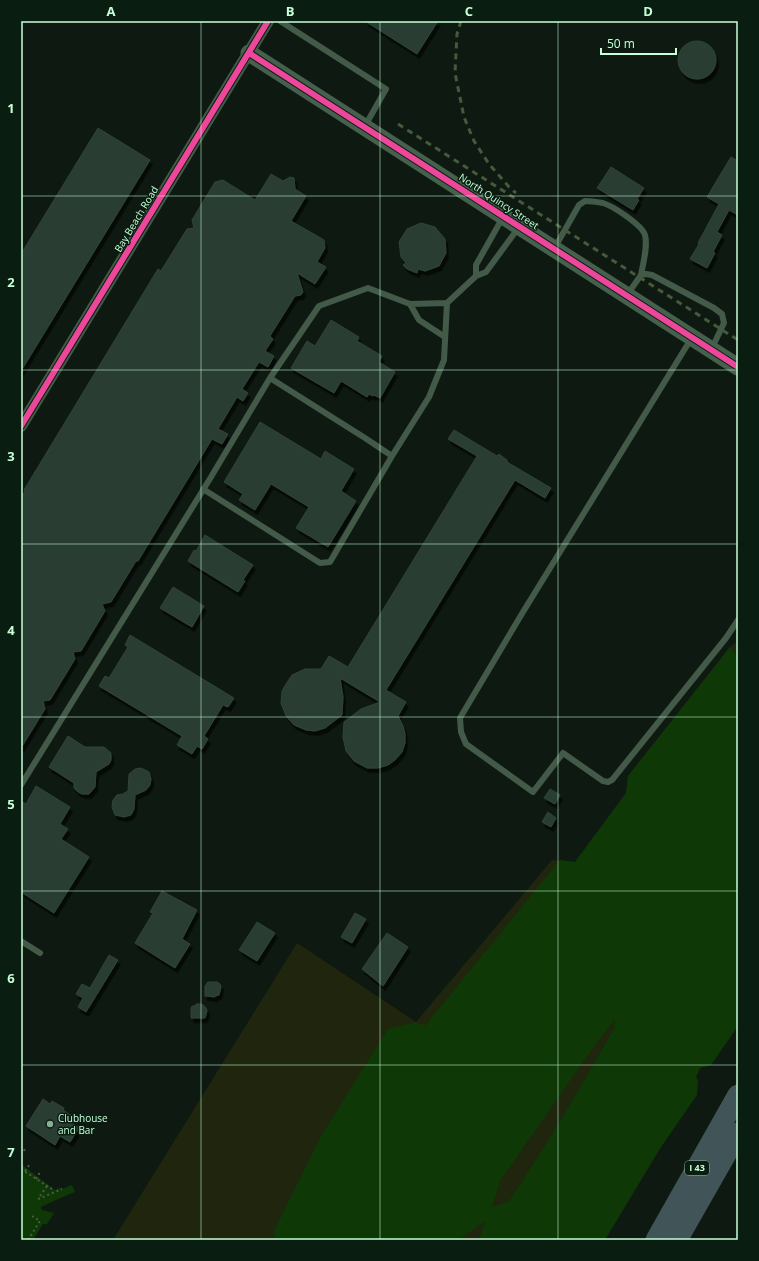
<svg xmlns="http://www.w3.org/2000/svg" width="759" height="1261" font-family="'Open Sans',sans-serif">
<defs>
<filter id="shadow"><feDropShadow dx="2.5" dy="4.5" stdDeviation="0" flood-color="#0009"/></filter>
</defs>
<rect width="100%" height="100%" fill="#0e1912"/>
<path fill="#20260e" d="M738,641V882L614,1028L584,1083L539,1156L508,1202L479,1240H113L297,943L416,1022L552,860L575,862L626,793L628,776L730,647Z"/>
<path fill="#0f3807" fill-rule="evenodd" d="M730,647L738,658V1026L711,1065L700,1068L696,1077L698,1080L697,1095L661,1147L605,1240H479L485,1221L458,1240H275L274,1231L321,1136L388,1029L416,1022L425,1026L560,860L575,862L626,793L628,776ZM615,1019L614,1028C581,1088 546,1146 508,1202L492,1207L500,1181L587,1056Z
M21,1160L50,1182L62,1189L72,1185L75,1192L58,1199L54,1213L37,1240H21Z"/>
<path fill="#0e1912" d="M21,1158L27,1162L61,1187L55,1190L47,1184L21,1164Z
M58,1199L54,1213L42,1210L41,1207Z
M43,1224H45L49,1226L39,1240H33Z"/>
<path fill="#2b3d32" stroke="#304537" filter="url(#shadow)" d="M365,21H438L417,54Z
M678 60a19 19 0 1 1 38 0a19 19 0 1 1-38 0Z
M98,128L150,160L21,371V254Z
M731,157L738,161V215L729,210L717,232L722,235L713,252L715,253L707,268L690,259L699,244L698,243L719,204L707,197Z
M611,167L644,188L637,199L639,200L633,210L597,188Z
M271,174L283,181L290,177L294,178L295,189L306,196L291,221L324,240L325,248L317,262L326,267L315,284L297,273L303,292L301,295L295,296L270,336L273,339L265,351L274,356L268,367L259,362L242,389L248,393L243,401L237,397L218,429L228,434L222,444L212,439L138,561H136L111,602L102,604L105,611L81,651L73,652L75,659L50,700L43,701L45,709L21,748V498L25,491L24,490L158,269L161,271L187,229L194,228L192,220L215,182L223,180L255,200Z
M421,223L435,227L445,239L446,253L439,266L425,271L418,269L417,273L407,269L403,265L406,263L401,257L399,242L407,229Z
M331,320L359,337L357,341L382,356L379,362L395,372L380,398L374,395L373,396L369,394L367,397L341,381L334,393L291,368L307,341L315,346Z
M260,422L321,459L325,451L354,469L341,491L356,501L328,547L296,528L309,507L271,484L255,510L239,500L243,494L224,482Z
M454,430L497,456L499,454L507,460V462L551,488L545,498L515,480L386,690L406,702L398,716L403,726L405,734V743L402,752L395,760L388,765L378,768H367L354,761L346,751L343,737L344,722L361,709L380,702L340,678L343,697L342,715L325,728L315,731L306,730L294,725L286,716L281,703L282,691L286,684L292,675L305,669H321L329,656L348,667L477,456L448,439Z
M205,535L253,565L243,580L245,581L238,592L188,561L194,550L196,551Z
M173,587L204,606L192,627L160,608Z
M130,635L234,698L228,707L223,705L204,736L208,739L202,749L197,746L192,754L177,745L182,736L99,686L105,676L109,678L128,647L125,645Z
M68,736L85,747H104L111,753V760L109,764L96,772L95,787L89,794H82L78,792L74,788V783L49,767Z
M141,768L149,772L151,779L150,785L146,790L135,795L134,809L131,815L124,817L115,815L112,807L113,800L117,795L123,794L128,791L129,774L135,769Z
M36,786L70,807L60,824L68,829L61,839L89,857L54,913L21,892V801L26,804Z
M550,789L560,795L555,804L544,798Z
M548,812L556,818L551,827L542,822Z
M162,891L197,910L182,939L190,944L175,968L135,943L153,913L150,912Z
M355,913L366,919L352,943L341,937Z
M257,922L275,933L257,961L239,950Z
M387,933L408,947L383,986L362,969Z
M109,955L118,960L86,1012L78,1007L83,998L76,994L82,984L90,988Z
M208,982H217L220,984L221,987L219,995L215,996V997L205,996V986Z
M196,1004H202L206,1008L207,1011L205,1018H191V1009L192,1006H195Z
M43,1099L50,1104L52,1101L64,1108L63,1110L72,1116L69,1121L79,1128L70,1142L60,1136L55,1145L26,1126Z"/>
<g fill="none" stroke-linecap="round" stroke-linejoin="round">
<path stroke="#4c5c43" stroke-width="2" stroke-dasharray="2 3" stroke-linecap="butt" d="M21,1155L25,1149
M21,1169L52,1189
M25,1171L30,1164
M36,1179L40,1172
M40,1196L47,1186
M38,1199L62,1189
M28,1240L40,1221L32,1216"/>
<path stroke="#435a48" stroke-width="6" d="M280,21L386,89L365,126
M503,217L476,265V276L486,272L519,227
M554,249L579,205L585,201C591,201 597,202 603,203C613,206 642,225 645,235C648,247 643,263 641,275
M627,295L641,275L646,274L652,275L714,308L722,314L724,323L712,348
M410,304L419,320L445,337
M691,339L523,612L460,718L461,732L466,744L533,792L563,753L603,781L608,782L612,780L726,638L738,620
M392,456L429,397L444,360L447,303
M203,489L320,563L330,562L392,456L365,438L270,378
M21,785L211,477L270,378L319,306L368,288L410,304L447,303L476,276
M21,941L40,953"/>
<path stroke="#435a48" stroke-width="12" d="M21,426L268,21"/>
<path stroke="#45604c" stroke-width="17" d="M249,53L738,367"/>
<path stroke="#415558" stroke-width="21" d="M656,1240L738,1095
M677,1240L738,1133"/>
<path stroke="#455a3b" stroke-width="3" stroke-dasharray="6 5" stroke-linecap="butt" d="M461,21L457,34L455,73L464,117L474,141L489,164L509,187L516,193
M398,124L738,340"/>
<g stroke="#0a1d11" stroke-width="8">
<path id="cycleway" d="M249,53L738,367
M21,426L268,21"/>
</g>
<use href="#cycleway" stroke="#ed469a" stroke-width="6"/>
</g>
<path fill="none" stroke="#c7ffd8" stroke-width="1" stroke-opacity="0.55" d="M201,21V1240M380,21V1240M558,21V1240M21,196H738M21,370H738M21,544H738M21,717H738M21,891H738M21,1065H738"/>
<circle fill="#86ae93" stroke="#0a1d11" stroke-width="1.5" cx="50" cy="1124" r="4"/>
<g text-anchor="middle" stroke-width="3" stroke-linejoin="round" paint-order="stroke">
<rect fill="#0a1d11" stroke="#8ebb9c" stroke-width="1" x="685" y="1161" width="24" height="14" rx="3"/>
<g font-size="9" font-weight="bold" fill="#c7ffd8">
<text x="697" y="1171">I 43</text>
</g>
<g font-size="10" fill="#c7ffd8" stroke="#0a1d11">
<text transform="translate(499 201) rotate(33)" y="4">North Quincy Street</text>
<text transform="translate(136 219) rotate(-59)" y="4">Bay Beach Road</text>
</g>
<g font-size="10" fill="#c7ffd8" stroke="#0a1d11" text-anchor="start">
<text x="58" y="1122">Clubhouse<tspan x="58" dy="12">and Bar</tspan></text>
</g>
</g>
<rect width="759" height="1261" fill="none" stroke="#0a1d11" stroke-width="44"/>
<path d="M601 48v6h75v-6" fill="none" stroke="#c7ffd8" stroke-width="2"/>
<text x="607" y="48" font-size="12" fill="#c7ffd8" stroke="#0a1d11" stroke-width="3" paint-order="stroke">50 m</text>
<rect x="22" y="22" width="715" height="1217" fill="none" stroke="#c7ffd8" stroke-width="1.5"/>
<g font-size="13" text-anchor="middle" font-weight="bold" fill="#c7ffd8">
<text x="111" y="16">A</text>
<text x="290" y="16">B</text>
<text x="469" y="16">C</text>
<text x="648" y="16">D</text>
<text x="11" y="113">1</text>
<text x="11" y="287">2</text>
<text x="11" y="461">3</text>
<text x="11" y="635">4</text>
<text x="11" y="809">5</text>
<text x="11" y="983">6</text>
<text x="11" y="1157">7</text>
</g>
</svg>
